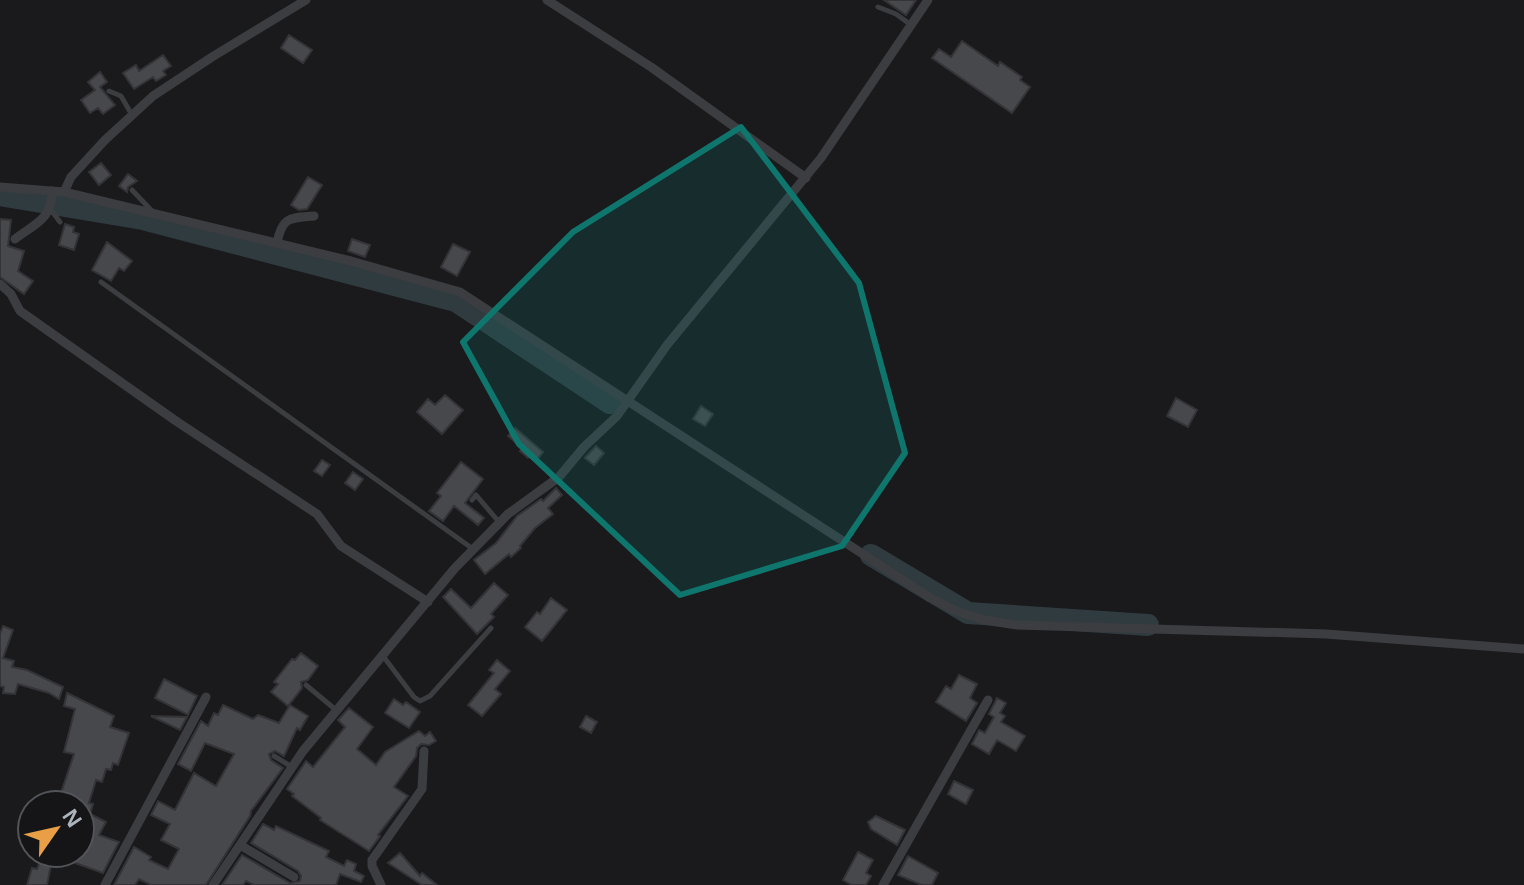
<svg xmlns="http://www.w3.org/2000/svg" width="1524" height="885" font-family="Helvetica,sans-serif">
<rect width="100%" height="100%" fill="#1a1a1c"/>
<g fill="none" stroke-linecap="round" stroke-linejoin="round">
<path stroke="#303b40" stroke-width="22" d="M0,195L143,219L456,301L610,403
M871,555L968,613L1148,625"/>
</g>
<path fill="#47484c" stroke="#343438" stroke-width="2" d="M884,0H916L906,15Z
M289,35L312,50L303,63L281,48Z
M962,41L998,66L1000,62L1022,77L1020,80L1030,87L1012,113L932,58L939,49L951,57Z
M163,55L171,66L163,71L166,75L156,81L153,77L134,89L123,73L136,65L139,71Z
M100,72L107,82L100,87L115,105L103,114L98,108L90,113L81,100L95,90L88,82Z
M101,163L111,175L99,185L89,172Z
M128,174L137,181L128,187L127,192L119,186Z
M308,177L322,185L307,209L299,210L291,205Z
M0,219L11,220L8,246L24,251L18,271L33,281L24,294L0,277Z
M65,224L74,227L73,232L79,234L74,250L59,245Z
M352,239L370,245L365,257L348,251Z
M107,242L132,261L124,271L119,268L111,281L92,270Z
M453,244L470,252L457,276L441,267Z
M445,395L463,410L442,434L417,412L428,399L435,405Z
M1176,398L1197,410L1188,427L1167,416Z
M701,406L713,414L705,426L693,419Z
M515,428L543,452L537,460L531,455L528,458L520,451L522,448L508,436Z
M596,446L604,453L594,465L585,458Z
M322,460L330,465L322,476L314,471Z
M461,462L483,479L465,503L484,518L478,525L454,506L443,521L429,511L441,496L437,493Z
M353,472L363,479L355,490L345,483Z
M556,488L562,495L548,508L553,514L535,528L520,546L521,548L511,557L509,554L485,574L474,560L496,543L517,516L541,499L543,501Z
M494,583L508,595L491,614L494,617L477,634L443,597L451,589L471,608Z
M551,598L567,610L542,641L525,627L537,612L540,614Z
M3,626L13,630L3,658L14,661L12,667L27,670L63,687L59,699L49,693L18,684L15,694L3,693L4,687L0,686V634Z
M301,653L318,666L308,680L301,682L302,688L288,706L271,692L278,684L274,682L292,659L295,660Z
M497,660L510,671L495,689L501,694L482,716L468,705L494,673L489,670Z
M959,675L977,684L970,698L977,703L966,721L936,702L946,686L951,689Z
M164,679L197,696L188,715L155,698Z
M67,693L114,716L110,727L129,733L118,765L113,763L111,770L106,769L102,782L96,780L89,803L93,804L90,814L106,822L99,835L119,842L103,873L53,855L47,885H27L32,868L37,869L43,853H80V805H57L74,754L64,752L75,709L64,706Z
M997,698L1006,703L1000,713L1005,716L1001,722L1025,736L1016,751L997,740L989,754L972,744L979,730L985,733L994,717L989,714Z
M394,699L403,705L406,702L420,712L409,728L385,713Z
M223,705L253,719L258,715L279,723L290,705L308,716L300,730L297,728L284,756L275,751L269,754L271,760L283,768L251,811L250,816L206,885H151L139,879L135,885H114L134,847L151,857L149,860L168,869L179,849L161,840L170,824L151,815L158,801L175,810L194,773L216,786L234,754L205,743L191,771L178,764L201,721L208,726L214,713L218,715Z
M349,708L373,727L357,749L376,765L385,752L419,731L425,736L430,732L436,741L429,745L421,744L417,748L416,756L394,787L408,796L378,835L380,836L369,851L320,820L321,818L292,796L294,794L287,789L306,761L313,767L345,727L338,720Z
M151,716L187,717L180,730Z
M586,716L597,722L591,733L580,727Z
M954,781L973,790L966,804L948,794Z
M876,816L905,830L897,845L871,829L868,822Z
M263,824L274,830L276,826L329,851L326,857L344,866L347,860L356,864L354,871L364,876L361,882L340,874L336,885H254L246,881L243,885H222L242,855L290,883L300,881L301,876L298,871L251,843Z
M858,852L873,860L866,873L871,876L866,885H852L843,880Z
M400,853L420,876L422,873L437,885H422L388,863Z
M908,856L938,873L932,885H922L898,875Z"/>
<g fill="none" stroke-linecap="round" stroke-linejoin="round">
<path stroke="#3b3d41" stroke-width="5" d="M878,7L896,14L911,25
M109,91L121,96L132,115
M132,190L152,211
M51,210L60,222
M101,282L473,549
M472,500L476,495L499,522
M383,656L414,697L420,701L430,696L491,628
M306,685L336,710
M274,756L292,767"/>
<path stroke="#3b3d41" stroke-width="9" d="M547,0L651,67L806,178
M0,187L64,192L351,261L460,292L929,597L956,611L984,620L1017,625L1326,634L1524,649
M64,192L71,177L105,140L153,96L212,57L306,0
M15,239C36,223 52,219 52,191
M277,243C282,217 289,218 314,216
M0,284L11,294L20,311L176,421L317,514L341,546L428,602
M240,845L294,877
M105,885L206,697
M213,885L303,751L455,568L508,514L559,477L584,447L617,416L667,345L821,158L928,0
M381,885L372,866V860L422,789L424,751
M883,885L988,700"/>
</g>
<path fill="#0f766e" fill-opacity="0.2" stroke="#0f766e" stroke-width="6" stroke-linejoin="round" d="M741,127L859,283L905,453L842,546L680,595L519,444L463,342L573,232Z"/>
<g transform="translate(56 829) rotate(56)"><circle r="38" fill="#151517" stroke="#525459" stroke-width="2"/>
<path d="M0-6L14 30L0 20L-14 30Z" fill="#e99f45"/>
<text y="-12" font-size="22" font-weight="bold" text-anchor="middle" fill="#adb3bb">N</text>
</g>
</svg>
